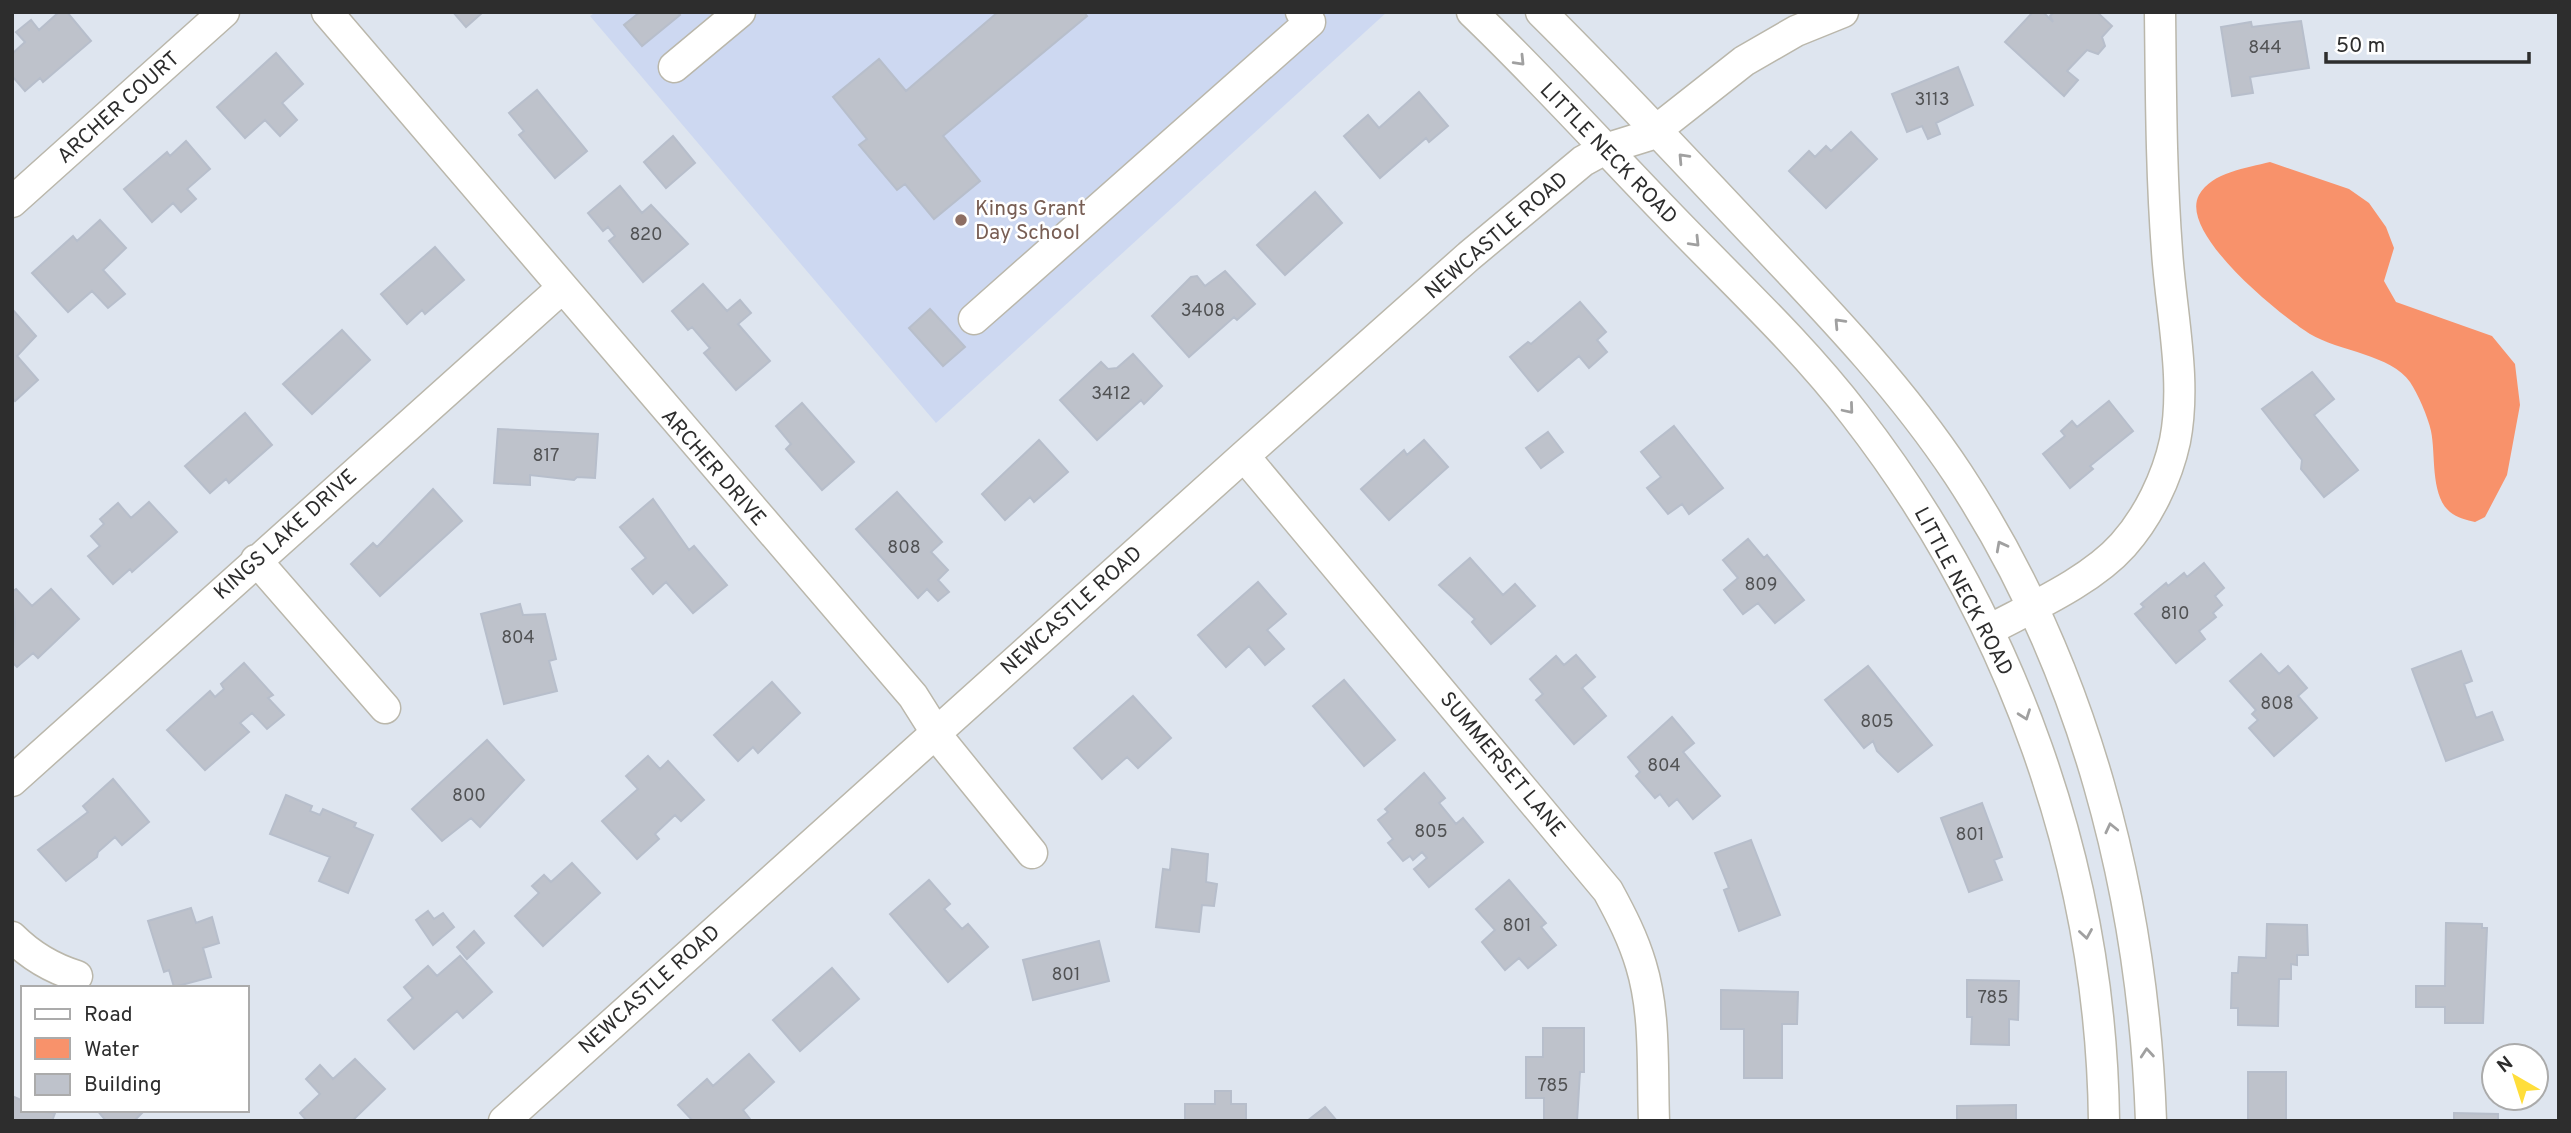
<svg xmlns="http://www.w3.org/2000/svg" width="2571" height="1133" font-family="Overpass,sans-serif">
<rect width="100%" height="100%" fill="#dee5ef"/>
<path fill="#cdd8f1" d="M596,12H1387L936,423L590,16Z"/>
<path fill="#f8926b" d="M2270,162L2349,189L2369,203L2386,227L2394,248L2384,281L2396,302L2492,336L2515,364L2520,405L2507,475L2485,517L2475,522C2467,520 2457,518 2450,512C2430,495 2436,455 2431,431C2428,417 2418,394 2410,382C2392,355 2338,351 2310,334C2281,316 2178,233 2199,195C2212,172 2247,168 2270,162Z"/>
<path fill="#bec2cb" stroke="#b7becb" stroke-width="2" d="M59,12H67L91,41L43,82L40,78L25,91L12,76V54L25,42L16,32L31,20L39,30Z
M453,12H483L466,27Z
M640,12H677L680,15L642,46L624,25Z
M998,12H1084L1087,16L943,136L980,181L934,219L905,184L897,190L859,145L867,139L833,97L879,59L906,91Z
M2033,12H2043L2053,22L2050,16L2054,12H2097L2112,26L2102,37L2105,46L2098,54L2087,50L2067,71L2078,80L2064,96L2005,42Z
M2301,21L2309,68L2250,77L2253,93L2232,96L2221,27L2251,22L2252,27Z
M276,53L303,84L282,103L297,120L280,136L265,120L245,138L217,107Z
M1958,67L1973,105L1936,123L1940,134L1928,139L1922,126L1907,132L1892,94Z
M537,90L587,151L555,178L519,135L524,131L509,113Z
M1419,92L1448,126L1429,142L1426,138L1380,178L1344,136L1368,115L1379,128Z
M1851,132L1877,159L1826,208L1789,171L1809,151L1815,157L1826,146L1831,151Z
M673,136L695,163L666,188L644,162Z
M186,141L210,169L187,189L196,199L181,212L173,203L152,222L124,189L167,152L170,156Z
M620,186L642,213L651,205L688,244L643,282L609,241L615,236L608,227L603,231L588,213Z
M1315,192L1342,223L1285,275L1257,245Z
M100,220L126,248L103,270L125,294L108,308L92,291L68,312L32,273L73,236L77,241Z
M435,247L464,280L425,314L422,310L407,324L381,294Z
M1225,271L1255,304L1237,320L1234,317L1189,357L1152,316L1191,277L1197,276L1205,286Z
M703,284L727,311L740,300L751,313L738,324L770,361L736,390L704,353L710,348L692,327L688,330L672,311Z
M1580,302L1606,332L1597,340L1607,352L1589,368L1579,356L1538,391L1510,357L1528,342L1531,344Z
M12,309L36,336L17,356L38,380L15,401L12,398Z
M930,309L965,347L943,366L909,328Z
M342,330L370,360L312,414L283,384Z
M1133,354L1162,386L1144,404L1141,400L1097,440L1060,400L1101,362L1108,369L1117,368Z
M2312,372L2334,399L2314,415L2358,470L2324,497L2301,469L2302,460L2262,409Z
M2109,401L2133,431L2090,466L2093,469L2070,488L2043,454L2065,436L2061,431L2072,421L2077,427Z
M802,403L854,462L822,490L786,449L791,444L776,426Z
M245,413L272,445L229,483L226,479L210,493L185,466Z
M1674,426L1723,488L1689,514L1682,504L1668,514L1647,488L1661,477L1641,452Z
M498,429L598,434L595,478L577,477L574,480L530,475V485L494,483Z
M1548,432L1563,452L1541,468L1526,448Z
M1039,440L1068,472L1034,502L1030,497L1005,520L982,494Z
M1424,440L1448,467L1389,520L1361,489L1404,450L1407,455Z
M433,489L462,521L380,596L351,564L373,543L377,547Z
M897,492L942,542L931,552L948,570L938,580L949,592L938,601L927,589L918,598L856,529Z
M653,499L687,547L689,550L694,546L727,585L693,613L666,582L653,594L632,569L646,558L620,527Z
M149,502L177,532L132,572L130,569L113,584L88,556L100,546L91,536L104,524L100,519L118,503L131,518Z
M1748,539L1764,558L1767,555L1804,600L1775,623L1758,603L1743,614L1724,590L1738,578L1723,560Z
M1470,558L1503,595L1515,584L1535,606L1491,644L1472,622L1475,619L1439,585Z
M2204,563L2224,588L2215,596L2222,605L2213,613L2216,617L2199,631L2205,639L2176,663L2135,614L2144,607L2141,604L2166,583L2168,586L2184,573L2187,577Z
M1258,582L1286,614L1267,630L1284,649L1265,665L1249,646L1226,667L1198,635Z
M16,589L32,606L51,589L79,619L38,658L33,653L17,667L12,662L15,622L12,592Z
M520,604L523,615L545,614L556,659L549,661L557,691L504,704L481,614Z
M2461,651L2472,681L2464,684L2476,718L2492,712L2503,740L2446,761L2412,669Z
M2261,654L2279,674L2288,666L2307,688L2298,696L2317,718L2274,756L2249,728L2258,720L2252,714L2256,710L2230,681Z
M1576,655L1595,677L1582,688L1606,716L1574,744L1536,700L1543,694L1530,679L1556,656L1564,665Z
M244,663L273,695L268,698L284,715L267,729L252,713L240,723L249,732L205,770L167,730L210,691L215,697L224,689L221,684Z
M1868,666L1932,745L1898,772L1877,751L1873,741L1864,748L1825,700Z
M1344,680L1395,740L1364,766L1313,706Z
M772,682L800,713L758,753L753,747L738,761L714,735Z
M1133,696L1171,738L1138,768L1127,757L1102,779L1074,748Z
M1672,717L1694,743L1683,752L1720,796L1693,819L1677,799L1669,806L1660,794L1655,798L1636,776L1640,772L1628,757Z
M487,740L524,780L480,827L471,818L442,841L412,809Z
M648,756L660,769L668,761L704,800L681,821L675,815L655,834L659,839L637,859L602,821L638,789L626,776Z
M1424,773L1445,798L1439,803L1456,824L1463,818L1483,842L1429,887L1414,869L1427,858L1422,852L1413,860L1410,856L1403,861L1388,843L1393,839L1378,820L1388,812L1385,809Z
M113,779L149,822L122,845L115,837L98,852L97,857L66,881L38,850L88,812L83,806Z
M286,795L312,806L310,811L320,815L323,809L356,823L354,827L373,835L348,893L319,881L330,857L270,834Z
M1982,803L2002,857L1994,860L2002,880L1969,892L1941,818Z
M1751,840L1780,915L1739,931L1724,890L1729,888L1715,853Z
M1172,849L1208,854L1206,882L1217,884L1214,906L1202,905L1199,932L1156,927L1163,869L1170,870Z
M572,863L600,893L543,946L515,916L539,893L532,886L544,875L551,882Z
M929,880L950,904L944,909L962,929L968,924L988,947L948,982L890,914Z
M1509,880L1546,923L1541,927L1556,945L1528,968L1519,958L1505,970L1482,942L1495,930L1476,909Z
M191,908L196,923L212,917L219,943L203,948L211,977L174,987L169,970L164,972L148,921Z
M428,911L434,919L443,913L454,927L433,945L416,920Z
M2446,923L2482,924V928H2487L2483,1023H2445V1007H2416V986H2445Z
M2267,924L2307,925L2308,955H2297V965L2291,964V979H2279L2278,1026L2238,1025V1008H2231L2232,973H2238L2239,957L2266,958Z
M474,931L484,943L467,959L457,947Z
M1099,941L1109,981L1033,1000L1023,960Z
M460,956L492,992L463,1018L457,1011L414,1049L388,1020L413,998L404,987L428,966L437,976Z
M832,968L859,999L800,1051L773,1020Z
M1967,980L2019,981L2018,1020L2009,1019V1045L1971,1044L1972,1017H1967Z
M1721,990L1798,992L1797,1024H1782V1078H1744V1029H1721Z
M1543,1028H1584V1072H1580L1577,1121H1544V1098H1526V1057H1543Z
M749,1054L774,1082L743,1110L750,1119L693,1121L678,1105L707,1079L713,1086Z
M355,1059L385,1089L352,1121H307L300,1113L320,1094L306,1079L320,1065L333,1079Z
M2248,1072H2286V1121H2248Z
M1215,1091H1231V1104H1246V1121H1185V1104H1215Z
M12,1096L23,1101V1110L55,1113L52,1121H12Z
M2016,1105V1121H1957V1106Z
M1325,1107L1337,1121H1307Z
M97,1110H145L134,1121H106Z
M2454,1113L2498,1114V1121H2454Z"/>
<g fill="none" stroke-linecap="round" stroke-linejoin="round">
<g stroke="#bab7ab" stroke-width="33">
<path id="minor" d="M327,12L913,696L942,742L1032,853
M1472,12C1539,76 1601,145 1666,212C1729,278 1799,342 1855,415C2011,616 2101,866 2104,1121
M1541,12C1616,86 1687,163 1759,239C1830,314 1901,388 1958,474C2084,665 2143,894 2151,1121
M674,67L740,12
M12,202L224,12
M974,319L1310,22L1301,12
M1244,456L1608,891C1621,915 1633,938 1641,965C1656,1014 1652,1070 1654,1121
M256,560L385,708
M1989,630C2032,607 2091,581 2123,545C2148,517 2167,478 2175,441C2187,380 2171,313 2167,251C2161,172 2161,92 2160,12
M12,781L561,289
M12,937C31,956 51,968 77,976
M504,1121L1244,456L1469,256L1583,161L1605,149L1650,135L1744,61L1796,31L1843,12"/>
</g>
<use href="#minor" stroke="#fff" stroke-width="30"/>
</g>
<defs><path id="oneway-chevron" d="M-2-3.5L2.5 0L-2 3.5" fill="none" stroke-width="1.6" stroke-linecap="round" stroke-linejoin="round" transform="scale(1.75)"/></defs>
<g stroke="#a0a0a0">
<use href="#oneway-chevron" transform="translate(1520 61) rotate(46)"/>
<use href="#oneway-chevron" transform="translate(1683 158) rotate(-133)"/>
<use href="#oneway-chevron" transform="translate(1695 242) rotate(46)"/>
<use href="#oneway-chevron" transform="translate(1839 323) rotate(-133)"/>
<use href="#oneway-chevron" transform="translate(1849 409) rotate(50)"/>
<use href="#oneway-chevron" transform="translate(2001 546) rotate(-118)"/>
<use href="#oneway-chevron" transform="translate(2025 715) rotate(70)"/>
<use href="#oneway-chevron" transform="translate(2111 828) rotate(-103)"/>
<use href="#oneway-chevron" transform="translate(2086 934) rotate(81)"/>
<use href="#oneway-chevron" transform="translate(2147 1053) rotate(-95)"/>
</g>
<circle fill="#8d6e63" stroke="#fff" stroke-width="2.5" cx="961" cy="220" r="7"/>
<g text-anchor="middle" stroke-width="5" stroke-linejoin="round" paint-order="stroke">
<g font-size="18" fill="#515254">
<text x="2265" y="53">844</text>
<text x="1932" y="105">3113</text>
<text x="646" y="240">820</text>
<text x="1203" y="316">3408</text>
<text x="1111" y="399">3412</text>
<text x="546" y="461">817</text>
<text x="904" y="553">808</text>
<text x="1761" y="590">809</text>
<text x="2175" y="619">810</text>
<text x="518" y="643">804</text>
<text x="2277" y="709">808</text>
<text x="1877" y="727">805</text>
<text x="1664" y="771">804</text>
<text x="469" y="801">800</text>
<text x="1431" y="837">805</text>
<text x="1970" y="840">801</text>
<text x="1517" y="931">801</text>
<text x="1066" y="980">801</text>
<text x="1993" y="1003">785</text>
<text x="1553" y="1091">785</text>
</g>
<g font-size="21" fill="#2d2d2d" stroke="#fff">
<text transform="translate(118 107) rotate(-42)" y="7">ARCHER COURT</text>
<text transform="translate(1609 153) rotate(46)" y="7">LITTLE NECK ROAD</text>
<text transform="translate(1496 235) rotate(-41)" y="7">NEWCASTLE ROAD</text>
<text transform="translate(714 467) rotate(49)" y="7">ARCHER DRIVE</text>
<text transform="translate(285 534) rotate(-42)" y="7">KINGS LAKE DRIVE</text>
<text transform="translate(1964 591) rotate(62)" y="7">LITTLE NECK ROAD</text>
<text transform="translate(1071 610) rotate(-42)" y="7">NEWCASTLE ROAD</text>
<text transform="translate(1503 764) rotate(50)" y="7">SUMMERSET LANE</text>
<text transform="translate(649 989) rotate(-42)" y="7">NEWCASTLE ROAD</text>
</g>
<g font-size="21" fill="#785e54" stroke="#fff" text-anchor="start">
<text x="975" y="215">Kings Grant<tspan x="975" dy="24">Day School</tspan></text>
</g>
</g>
<rect width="2571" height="1133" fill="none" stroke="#2d2d2d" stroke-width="28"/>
<rect x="21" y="986" width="228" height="126" fill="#ffffff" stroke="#ababab" stroke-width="2"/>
<rect x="35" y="1009" width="35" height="10" fill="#ffffff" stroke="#ababab" stroke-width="2"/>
<text x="84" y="1021" font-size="21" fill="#2d2d2d">Road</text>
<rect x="35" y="1038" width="35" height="21" fill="#f8926b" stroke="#ababab" stroke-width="2"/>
<text x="84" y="1056" font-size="21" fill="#2d2d2d">Water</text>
<rect x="35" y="1074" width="35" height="21" fill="#bec2cb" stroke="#ababab" stroke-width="2"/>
<text x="84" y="1091" font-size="21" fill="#2d2d2d">Building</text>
<g transform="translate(2515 1077) rotate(321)"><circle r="33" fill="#ffffff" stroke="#ababab" stroke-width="2"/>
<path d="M0-5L12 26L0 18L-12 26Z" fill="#ffde3b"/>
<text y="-10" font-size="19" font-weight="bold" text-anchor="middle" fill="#2d2d2d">N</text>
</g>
<path d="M2326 52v10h203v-10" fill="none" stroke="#2d2d2d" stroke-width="3.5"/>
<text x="2336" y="52" font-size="21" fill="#2d2d2d" stroke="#ffffff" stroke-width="5" paint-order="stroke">50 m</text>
</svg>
